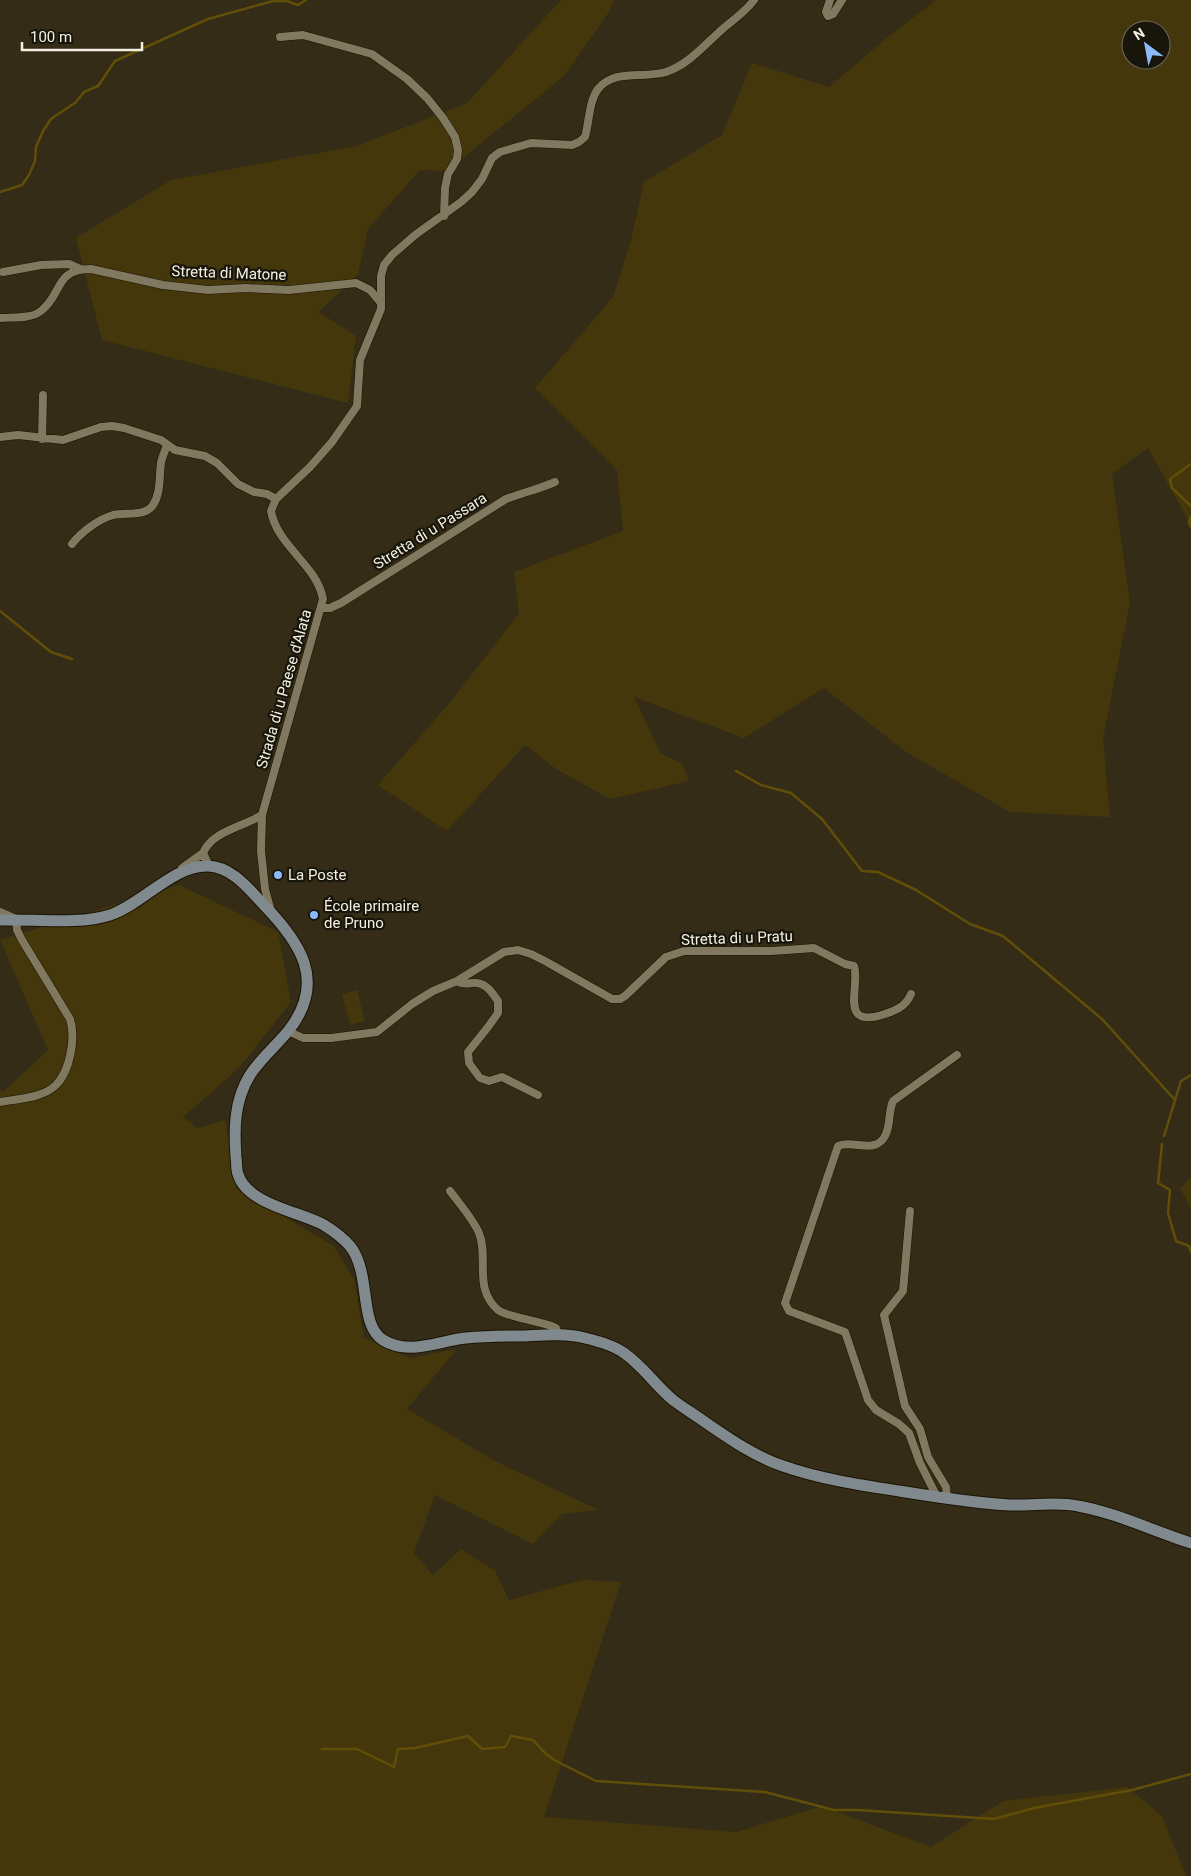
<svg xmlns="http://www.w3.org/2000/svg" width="1191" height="1876" font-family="Roboto,sans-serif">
<rect width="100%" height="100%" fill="#342c16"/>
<path fill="#44370c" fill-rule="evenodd" d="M561,0H613L609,12L564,76L463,158L454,171L420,170L368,229L358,274L319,312L356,336L348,403L102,340L76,238L171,180L357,146L467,103Z
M936,0H1191V525L1148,448L1112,474L1130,603L1103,739L1110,817L1010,812L906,752L824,688L744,738L634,697L661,754L682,763L689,781L610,799L556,769L525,745L447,831L378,785L452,700L519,613L514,572L623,531L617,470L535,388L613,297L630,244L644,182L722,135L752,63L829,87L889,36ZM1131,30H1161V60H1131Z
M179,885L278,932L291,1002L239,1068L183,1117L197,1128L225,1120L237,1189L334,1246L354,1279L364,1338L410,1358L457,1349L407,1409L497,1462L599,1510L562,1514L533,1544L435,1495L414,1553L433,1575L461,1549L495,1571L509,1600L582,1580L621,1582L544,1817L737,1832L822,1806L931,1847L1003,1801L1127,1787L1162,1816L1186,1876H0V1090L3,1092L48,1050L0,940Z
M357,990L365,1021L350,1025L342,994Z
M1191,1178V1209L1180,1188Z"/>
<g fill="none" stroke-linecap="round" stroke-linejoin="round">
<path stroke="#614f09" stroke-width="2.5" d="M0,192L22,185L29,175L35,161L36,147L43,131L51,119L76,102L84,92L98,86L115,61L208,19L273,1H287L298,5L306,0
M1191,464L1170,479L1172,488L1191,506
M1191,517L1189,522L1191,527
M0,611L51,652L72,659
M736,771L761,785L791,793L822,819L862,871L878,872L916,890L970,924L1003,936L1102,1019L1175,1100
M1164,1136L1181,1081L1191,1075
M1162,1144L1158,1183L1170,1190L1168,1213L1176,1241L1189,1246L1191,1252
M322,1749H357L394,1767L398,1749L415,1748L468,1736L482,1749L505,1747L511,1736L533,1740L546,1754L556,1761L596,1781L765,1792L834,1810H858L994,1819L1034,1808L1132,1790L1191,1774"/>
<g stroke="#1b1401" stroke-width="9">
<path id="street" d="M830,0L826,12L828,16L833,14L842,0
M280,37L303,35L372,54L407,79L427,98L443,118L455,137L458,150L457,159L448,174L445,188L444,216
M3,272L41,265L69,264L80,269
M0,318C13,317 31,319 41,311C63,294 54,269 91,269L163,285L208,290L246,288L289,290L356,283L370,290L381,303
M0,437L18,435L63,440L101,427L112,426L124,428L161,440L175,450L205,456L217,463L238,484L254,492L267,494L276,499
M42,439L43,395
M72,544C81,532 99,519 113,515C126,512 145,517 153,505C161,493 159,477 161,463C162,457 165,451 167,445
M322,608H330L341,603L506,499C522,493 539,489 555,482
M209,866L203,853C212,831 243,827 262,815
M182,868L203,853
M271,911L265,889L261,851L262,815L323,599C317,565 277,546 271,511L276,499L310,467L332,442L357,406L360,360L381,309V276L384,265L392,255L415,235L461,202L472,192L482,179L492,158L500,152L531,143L572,145L579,142L585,137C589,123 589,101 598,89C614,68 644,79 666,72C690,64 707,42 726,26C736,18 746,11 754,0
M0,912L16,919L17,930L22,940L70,1019C76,1038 70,1071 56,1085C43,1098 17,1099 0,1102
M457,981C465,986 469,982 477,983C487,984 493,994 498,1001V1013L488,1027L468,1052L469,1063L480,1078L489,1081L502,1077L538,1095
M288,1031L303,1038H331L377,1032L412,1004L433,991L457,981L504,952L518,950L531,954L545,961L612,999H620L625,996L666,957L684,951H772L814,948L845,964L854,966C861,986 837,1030 885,1014C897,1010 906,1006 911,994
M450,1191C459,1203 473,1219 479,1233C489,1257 473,1289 498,1310C506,1317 542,1321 556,1328L558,1335
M910,1211L903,1291L884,1315L905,1406L920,1429L928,1457L946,1487L947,1498
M937,1497L920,1463L909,1433L899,1424L876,1410L868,1400L845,1332L789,1311L785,1303L838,1146C853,1139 875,1155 885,1136C891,1125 888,1112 893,1101L957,1055"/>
</g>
<g stroke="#1b1401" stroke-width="13">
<path id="secondary" d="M0,920C34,919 79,925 110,915C143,904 173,865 208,866C232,867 248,888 263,904C300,942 327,981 289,1030C277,1045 261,1058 250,1075C234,1101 234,1129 236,1157C237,1163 236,1169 238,1174C246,1204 301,1212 324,1225C332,1230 344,1239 350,1246C372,1274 358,1324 383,1340C409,1356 437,1341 466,1338C485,1336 505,1336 525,1336C545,1335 565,1333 585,1338C598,1341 613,1345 624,1353C643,1366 656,1386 673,1400C682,1407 692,1413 702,1420C727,1437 753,1456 783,1466C820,1479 860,1485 899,1491C936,1497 973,1503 1010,1505C1032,1506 1056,1501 1078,1506C1117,1513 1153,1531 1191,1543"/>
</g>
<use href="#street" stroke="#80785f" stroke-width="8"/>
<use href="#secondary" stroke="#7f898e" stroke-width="11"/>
</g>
<g fill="#8bb9fc" stroke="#18150b" stroke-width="2">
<circle cx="278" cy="875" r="5"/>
<circle cx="314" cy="915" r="5"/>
</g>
<g text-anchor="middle" stroke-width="4.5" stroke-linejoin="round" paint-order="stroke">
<g font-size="15" fill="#f4f0e2" stroke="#18150b">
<text transform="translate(229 273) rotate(2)" y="5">Stretta di Matone</text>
<text transform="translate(430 531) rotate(-32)" y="5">Stretta di u Passara</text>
<text transform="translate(284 689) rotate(-74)" y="5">Strada di u Paese d'Alata</text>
<text transform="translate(737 938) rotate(-2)" y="5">Stretta di u Pratu</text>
</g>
<g font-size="15" fill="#f4f0e2" stroke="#18150b" text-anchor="start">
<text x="288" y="880">La Poste</text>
<text x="324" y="911">École primaire<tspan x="324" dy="17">de Pruno</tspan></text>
</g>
</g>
<g transform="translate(1146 45) rotate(328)"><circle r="24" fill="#18150b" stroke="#706d61"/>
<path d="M0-4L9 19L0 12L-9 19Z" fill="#8bb9fc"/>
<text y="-8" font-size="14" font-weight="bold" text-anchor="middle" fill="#f4f0e2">N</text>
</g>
<path d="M22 42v8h120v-8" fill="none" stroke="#f4f0e2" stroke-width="2.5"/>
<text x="30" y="42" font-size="15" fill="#f4f0e2" stroke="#18150b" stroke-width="4" paint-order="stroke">100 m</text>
</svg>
